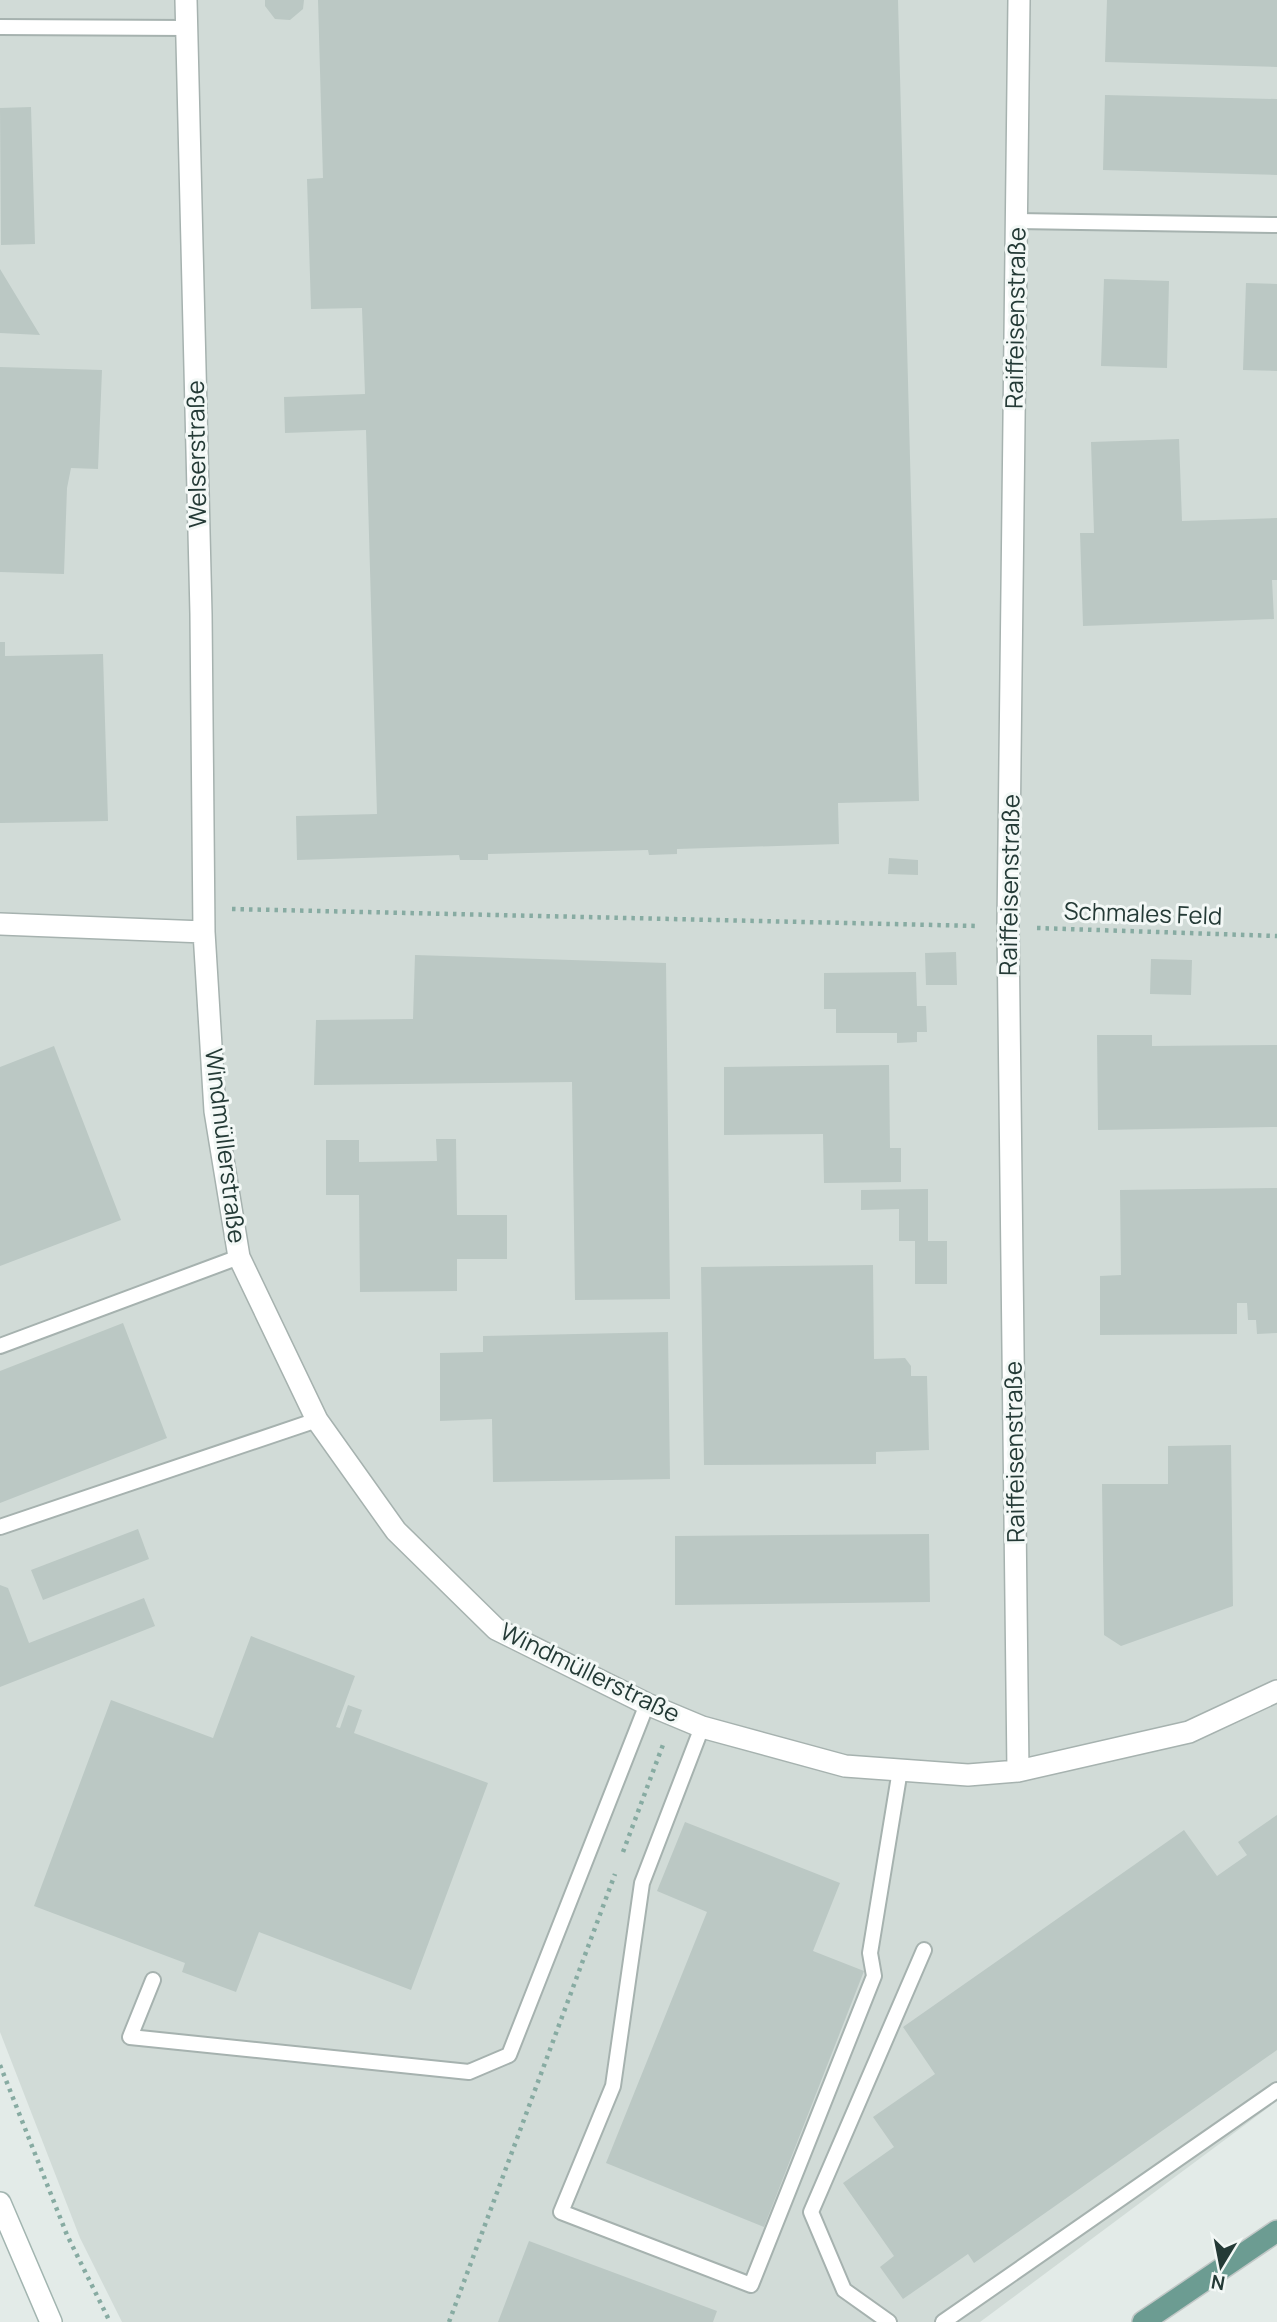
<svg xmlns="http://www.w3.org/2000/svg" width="1277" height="2322" font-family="Manrope,sans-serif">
<rect width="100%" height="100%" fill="#e3ebe8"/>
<path fill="#d1dbd7" d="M0,0H1277V2101L980,2322H122L80,2238L0,2032Z"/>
<path fill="#bbc8c4" d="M265,0H304L303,9L290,20L275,19L265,6Z
M318,0H898L919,801L838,803L839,844L677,849V854L649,855L648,850L488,854V860H460L459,855L297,860L296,816L377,814L366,430L285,433L284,397L365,394L362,308L311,309L307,179L323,178Z
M1107,0H1277V67L1105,62Z
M1105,95L1277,99V175L1103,170Z
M31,107L35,244L1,245L0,108Z
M0,269L40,335L0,333Z
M1104,279L1169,281L1167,368L1101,366Z
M1246,283L1277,284V371L1243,370Z
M0,367L102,370L98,469L71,468L67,488L64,574L0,572Z
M1179,439L1182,521L1277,518V580H1272L1274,619L1083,626L1080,533H1094L1091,442Z
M0,642H5V656L103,654L108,821L0,823Z
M889,858L918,860V875L888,874Z
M956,952L957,985H926L925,953Z
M415,955L666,963L670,1299L575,1300L572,1082L314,1085L316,1020L413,1019Z
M1151,959L1192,960L1191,995L1150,994Z
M916,972L917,1006H926L927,1032H917V1042L897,1043V1033H836V1009H824V973Z
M1097,1035H1152V1046L1277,1045V1127L1098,1130Z
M54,1046L121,1220L0,1266V1067Z
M889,1065L890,1148H901V1182L824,1183L823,1134L724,1135V1067Z
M436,1139H456L457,1215H507V1259H457V1291L360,1292L359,1195H326V1140H359V1162L437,1161Z
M1277,1188V1333L1257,1334L1256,1320H1248L1247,1303H1237V1334L1100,1335V1276L1121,1275L1120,1190Z
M928,1189V1241H947V1284H915V1241H899V1209L861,1210V1190Z
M873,1265L874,1359L905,1358L911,1366V1376H927L929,1450L876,1452V1464L704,1465L701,1267Z
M123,1323L167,1438L0,1503V1371Z
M668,1332L670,1479L493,1482L492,1419L440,1421V1353L483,1352V1336Z
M1231,1445L1233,1606L1121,1646L1104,1635L1102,1484H1168V1446Z
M138,1529L149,1559L43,1600L31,1570Z
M929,1534L930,1602L675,1605V1536Z
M0,1585L8,1588L29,1643L144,1598L155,1626L0,1687Z
M251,1636L355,1676L336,1727L340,1728L348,1705L362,1710L354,1733L488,1783L411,1990L259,1932L236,1992L182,1972L185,1963L34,1906L111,1700L213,1738Z
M1277,1815V2050L974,2263L968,2254L903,2299L880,2267L894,2256L843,2183L894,2147L873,2117L935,2074L903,2027L1184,1830L1217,1876L1247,1855L1238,1842Z
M685,1822L840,1883L813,1951L864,1971L764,2227L606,2163L707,1912L657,1891Z
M529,2241L717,2311L713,2322H498Z"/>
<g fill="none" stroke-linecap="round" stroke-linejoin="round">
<g stroke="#a6b2af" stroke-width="18">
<path id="service" d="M0,27L187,28
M1017,221L1277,225
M0,1346L239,1257
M0,1527L317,1420
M702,1727L642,1883L613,2086L561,2212L751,2285L874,1976L870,1953L900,1770
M153,1980L130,2037L469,2072L509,2055L647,1704
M889,2322L844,2290L811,2212L924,1950
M943,2322L1277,2090"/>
</g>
<g stroke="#a6b2af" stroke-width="24">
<path id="minor" d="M186,0L201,614L204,932L215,1111L239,1257L317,1420L396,1531L496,1629L647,1704L702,1727L845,1766L968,1775L1018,1771L1189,1732L1277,1691
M0,924L204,932
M1018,1771L1008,927L1019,0"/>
</g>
<g stroke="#a2b5b0" stroke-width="24">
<path id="secondary" d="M0,2203L51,2322"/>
</g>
<g stroke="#c2c8c7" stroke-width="24">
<path id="primary" d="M1143,2322L1277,2231"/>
</g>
<path stroke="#87aba2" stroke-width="4.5" stroke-dasharray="3.5 5" stroke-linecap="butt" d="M232,909L979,926
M1037,928L1277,936
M623,1852L664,1742
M0,2065L67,2235L110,2322
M449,2322L615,1874"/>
<use href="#service" stroke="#fff" stroke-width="14"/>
<use href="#minor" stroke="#fff" stroke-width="21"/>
<use href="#secondary" stroke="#fff" stroke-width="21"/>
<use href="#primary" stroke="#6c9c92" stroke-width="21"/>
</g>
<g text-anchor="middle" stroke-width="6" stroke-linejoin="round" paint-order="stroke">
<g font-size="24" fill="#243a36" stroke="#f3f8f6">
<text transform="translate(1016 318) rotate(-89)" y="8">Raiffeisenstraße</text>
<text transform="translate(197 454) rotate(-91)" y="8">Welserstraße</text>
<text transform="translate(1010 885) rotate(-89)" y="8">Raiffeisenstraße</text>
<text transform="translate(1143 914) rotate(2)" y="8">Schmales Feld</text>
<text transform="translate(225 1146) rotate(83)" y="8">Windmüllerstraße</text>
<text transform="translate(1015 1452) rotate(-91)" y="8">Raiffeisenstraße</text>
<text transform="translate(590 1673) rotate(26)" y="8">Windmüllerstraße</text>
</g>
</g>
<g transform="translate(1221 2266) rotate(190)" stroke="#f3f8f6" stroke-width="5" paint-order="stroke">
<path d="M0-5L12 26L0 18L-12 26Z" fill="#243a36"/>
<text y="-10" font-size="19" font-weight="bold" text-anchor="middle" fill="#243a36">N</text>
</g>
</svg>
